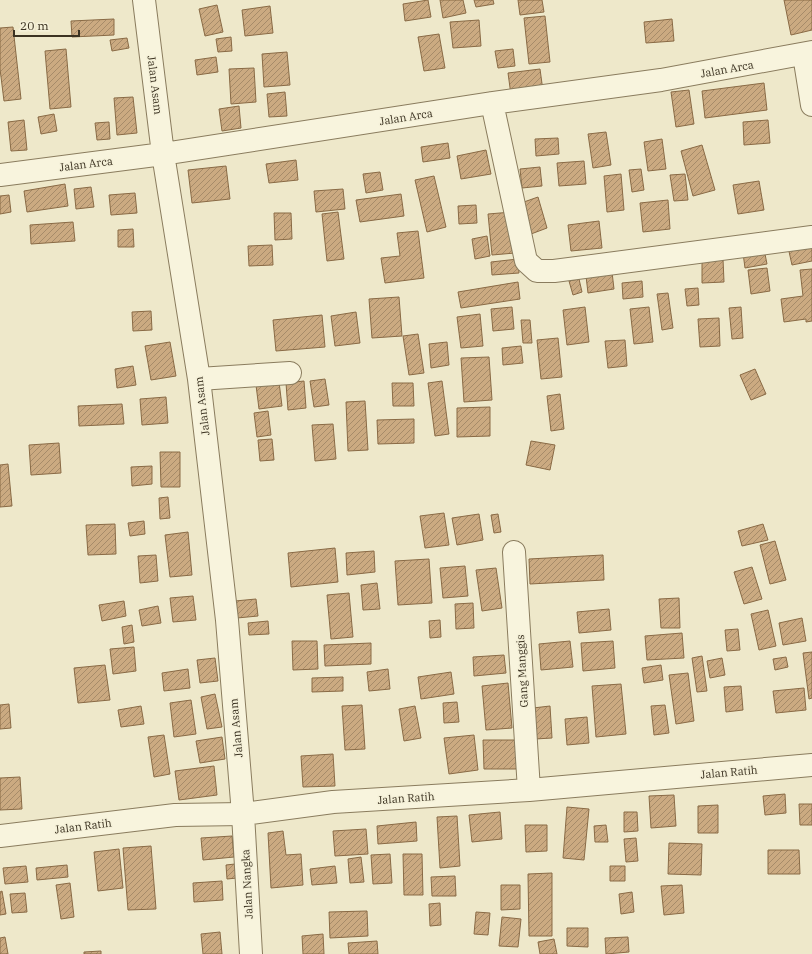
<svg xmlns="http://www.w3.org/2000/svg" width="812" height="954" viewBox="0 0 812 954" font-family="'IBM Plex Serif',serif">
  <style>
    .building { fill: url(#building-hatch); stroke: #896a45 }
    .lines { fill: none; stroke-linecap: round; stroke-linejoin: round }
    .minor-casing { stroke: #8a7c5e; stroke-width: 24 }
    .tertiary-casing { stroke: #8a7c5e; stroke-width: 24 }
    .minor { stroke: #f8f4dd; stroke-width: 22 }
    .tertiary { stroke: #f8f4dd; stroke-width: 22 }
    .labels { text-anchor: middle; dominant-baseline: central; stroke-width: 3; stroke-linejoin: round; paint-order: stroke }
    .street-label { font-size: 11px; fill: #3b3221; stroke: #f5f1d9 }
  </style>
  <defs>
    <pattern id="building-hatch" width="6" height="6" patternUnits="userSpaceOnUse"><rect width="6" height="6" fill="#cbaa81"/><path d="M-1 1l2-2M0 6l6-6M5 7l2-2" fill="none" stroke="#a68b69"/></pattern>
  </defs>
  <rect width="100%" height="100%" fill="#eee8ca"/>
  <path class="building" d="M428 0 431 17 405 21 403 4Z
    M440 0H463L466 13 443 18Z
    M474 0H493L494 4 476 7Z
    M518 0H542L544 12 520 15Z
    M784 0H812V30L791 35Z
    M217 5 223 32 205 36 199 9Z
    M270 6 273 33 245 36 242 10Z
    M545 16 550 62 529 64 524 18Z
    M114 19V35L72 37 71 21Z
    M672 19 674 41 646 43 644 22Z
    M479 20 481 46 453 48 450 22Z
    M13 27 21 99 4 101 0 69V28Z
    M439 34 445 68 424 71 418 37Z
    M231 37 232 51 218 52 216 39Z
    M127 38 129 48 112 51 110 40Z
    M66 49 71 107 50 109 45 51Z
    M513 49 515 66 498 68 495 51Z
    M287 52 290 85 264 87 262 54Z
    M216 57 218 72 197 75 195 60Z
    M254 68 256 102 231 104 229 69Z
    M540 69 543 91 511 95 508 73Z
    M764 83 767 110 705 118 702 91Z
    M689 90 694 124 676 127 671 92Z
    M285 92 287 116 269 117 267 94Z
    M133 97 137 133 117 135 114 98Z
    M239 106 241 128 222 131 219 109Z
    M54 114 57 131 41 134 38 117Z
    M24 120 27 150 11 151 8 122Z
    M768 120 770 143 744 145 743 122Z
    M109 122 110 139 97 140 95 123Z
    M606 132 611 165 593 168 588 134Z
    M558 138 559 154 536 156 535 139Z
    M662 139 666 169 648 171 644 142Z
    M448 143 450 158 423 162 421 147Z
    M702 145 715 190 693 196 681 151Z
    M486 150 491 174 461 179 457 156Z
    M296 160 298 180 269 183 266 164Z
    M584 161 586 184 559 186 557 163Z
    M226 166 230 199 192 203 188 170Z
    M540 167 542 186 522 188 520 169Z
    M641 169 644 190 632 192 629 170Z
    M380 172 383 190 366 193 363 174Z
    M621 174 624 210 607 212 604 176Z
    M685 174 688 200 674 201 670 175Z
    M434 176 446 227 427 232 415 180Z
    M759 181 764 210 738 214 733 185Z
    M65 184 68 206 27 212 24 191Z
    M91 187 94 207 76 209 74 189Z
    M343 189 345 209 316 212 314 191Z
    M135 193 137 213 111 215 109 195Z
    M401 194 404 216 360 222 356 200Z
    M9 195 11 212 0 214V196Z
    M538 197 547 228 531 234 521 203Z
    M668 200 670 229 643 232 640 203Z
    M476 205 477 223 459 224 458 206Z
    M338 212 344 259 327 261 322 214Z
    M512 212 515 253 492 255 488 214Z
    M274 213H291L292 239 275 240Z
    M599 221 602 248 571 251 568 225Z
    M73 222 75 241 31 244 30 225Z
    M133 229 134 247H118V230Z
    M418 231 424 278 385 283 381 258 400 256 397 233Z
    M487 236 490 256 475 259 472 239Z
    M812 241V261L792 265 788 247Z
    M272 245 273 265 249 266 248 246Z
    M764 249 767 264 745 268 743 253Z
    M518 259 519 273 492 275 491 262Z
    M702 259H723L724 282 702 283Z
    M767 268 770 291 751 294 748 270Z
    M812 269V321L806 322V319L784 322 781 299 803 296 800 270Z
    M612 272 614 289 588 293 586 276Z
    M579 279 582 292 573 295 569 281Z
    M642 281 643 297 623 299 622 283Z
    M518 282 520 299 461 308 458 292Z
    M698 288 699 305 687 306 685 289Z
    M668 293 673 328 662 330 657 294Z
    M399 297 402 336 372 338 369 299Z
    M512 307 514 329 493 331 491 309Z
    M585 307 589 342 567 345 563 310Z
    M649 307 653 342 634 344 630 309Z
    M741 307 743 338 732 339 729 308Z
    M151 311 152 330 133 331 132 312Z
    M356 312 360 343 335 346 331 316Z
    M480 314 483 346 461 348 457 317Z
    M322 315 325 347 276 351 273 320Z
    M719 318 720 346 700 347 698 319Z
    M521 320H530L532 343H523Z
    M418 334 424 373 409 375 403 336Z
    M558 338 562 377 541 379 537 340Z
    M625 340 627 366 608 368 605 341Z
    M170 342 176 376 151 380 145 346Z
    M447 342 449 365 431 368 429 344Z
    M521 346 523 363 503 365 502 348Z
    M489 357 492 400 464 402 461 358Z
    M133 366 136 385 117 388 115 369Z
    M755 369 766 394 751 400 740 375Z
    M325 379 329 405 314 407 310 381Z
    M304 381 306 408 288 410 286 383Z
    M442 381 449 434 435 436 428 383Z
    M279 382 282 406 259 409 256 385Z
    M392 383H413L414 406H393Z
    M560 394 564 429 551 431 547 396Z
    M166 397 168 423 142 425 140 399Z
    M365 401 368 450 348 451 346 402Z
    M122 404 124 424 79 426 78 406Z
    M490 407V436L457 437V408Z
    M268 411 271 435 257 437 254 413Z
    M414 419V443L378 444 377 420Z
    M333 424 336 459 315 461 312 425Z
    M272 439 274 460 260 461 258 440Z
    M531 441 555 445 550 470 526 465Z
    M59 443 61 473 31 475 29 445Z
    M160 452H180V487H161Z
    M8 464 12 506 0 507V465Z
    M152 466V484L132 486 131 467Z
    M168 497 170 518 160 519 159 498Z
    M444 513 449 545 425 548 420 516Z
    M479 514 483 540 457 545 452 518Z
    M498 514 501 532 494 533 491 515Z
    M144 521 145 534 130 536 128 523Z
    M115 524 116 554 88 555 86 525Z
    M763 524 768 540 742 546 738 531Z
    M188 532 192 575 170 577 165 535Z
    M775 541 786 580 770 584 760 545Z
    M335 548 338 582 291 587 288 553Z
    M374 551 375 572 347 575 346 553Z
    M156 555 158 581 140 583 138 556Z
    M603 555 604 580 530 584 529 559Z
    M429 559 432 603 398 605 395 561Z
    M465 566 468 596 443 598 440 568Z
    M752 567 762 599 744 604 734 572Z
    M496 568 502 608 482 611 476 570Z
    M377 583 380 609 363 610 361 585Z
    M349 593 353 637 331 639 327 595Z
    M193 596 196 620 173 622 170 598Z
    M679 598 680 628H661L659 599Z
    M256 599 258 616 237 618 235 601Z
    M124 601 126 616 102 621 99 605Z
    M473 603 474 628 456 629 455 604Z
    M158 606 161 623 142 626 139 610Z
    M609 609 611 630 579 633 577 612Z
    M768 610 776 646 759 650 751 614Z
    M802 618 806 641 783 645 779 623Z
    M440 620 441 637 430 638 429 621Z
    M268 621 269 634 249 635 248 623Z
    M132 625 134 642 124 644 122 627Z
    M738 629 740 650 727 651 725 630Z
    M682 633 684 658 647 660 645 636Z
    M292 641H317L318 669 293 670Z
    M570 641 573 667 541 670 539 644Z
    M613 641 615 668 583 671 581 643Z
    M371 643V664L325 666 324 645Z
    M134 647 136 671 113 674 110 649Z
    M812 652V698L809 699 803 653Z
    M504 655 506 673 474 676 473 657Z
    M702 656 707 691 697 692 692 658Z
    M786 657 788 667 775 670 773 659Z
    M215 658 218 681 200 683 197 660Z
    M722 658 725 675 710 678 707 661Z
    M105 665 110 700 78 703 74 668Z
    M661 665 663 680 644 683 642 668Z
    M188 669 190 688 164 691 162 673Z
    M388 669 390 689 369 691 367 672Z
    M451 672 454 694 421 699 418 677Z
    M688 673 694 721 676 724 669 675Z
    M343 677V691L312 692V678Z
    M508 683 512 728 486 730 482 686Z
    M621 684 626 734 596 737 592 686Z
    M741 686 743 710 726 712 724 687Z
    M804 688 806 710 776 713 773 691Z
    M215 694 222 727 207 729 201 697Z
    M191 700 196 734 174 737 170 703Z
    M457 702 459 722 444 723 443 703Z
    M9 704 11 728 0 729V705Z
    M362 705 365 749 345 750 342 706Z
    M665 705 669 733 654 735 651 706Z
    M141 706 144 724 121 727 118 710Z
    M415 706 421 738 404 741 399 709Z
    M550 706 552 738 535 739 533 708Z
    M587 717 589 743 567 745 565 719Z
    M164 735 170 774 154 777 148 737Z
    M474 735 478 770 449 774 444 738Z
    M222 737 225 759 200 763 196 741Z
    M483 740H517V769H484Z
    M333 754 335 786 303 787 301 756Z
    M214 766 217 795 179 800 175 771Z
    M20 777 22 809 0 810V778Z
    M785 794 786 813 765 815 763 796Z
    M674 795 676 826 651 828 649 796Z
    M799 804H812V825H800Z
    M718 805V833H698V806Z
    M567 807 589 809 584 860 563 858Z
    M500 812 502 839 472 842 469 815Z
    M624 812H637L638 831 624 832Z
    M457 816 460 866 440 868 437 817Z
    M416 822 417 841 378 844 377 826Z
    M525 825H547V851L526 852Z
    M606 825 608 842H595L594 826Z
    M366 829 368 854 335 856 333 831Z
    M283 831 286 855 301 854 303 885 271 888 268 833Z
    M232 836 234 857 203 860 201 838Z
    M636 838 638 861 626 862 624 839Z
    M669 843 702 844 701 875 668 874Z
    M151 846 156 909 128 910 123 848Z
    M119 849 123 888 98 891 94 852Z
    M768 850H799L800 874H768Z
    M390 854 392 883 373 884 371 855Z
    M403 854H422L423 895H404Z
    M361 857 364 882 350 883 348 859Z
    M235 864 237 878 227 879 226 865Z
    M67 865 68 877 37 880 36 868Z
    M26 866 28 882 5 884 3 868Z
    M335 866 337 883 312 885 310 869Z
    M610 866H625V881H610Z
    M552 873V936H529L528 874Z
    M455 876 456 896H432L431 877Z
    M222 881 223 900 194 902 193 883Z
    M70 883 74 917 61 919 56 885Z
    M501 885H520V909L501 910Z
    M682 885 684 913 664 915 661 886Z
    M2 891 6 914 0 915V892Z
    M632 892 634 912 621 914 619 894Z
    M25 893 27 912 12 913 10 894Z
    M440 903 441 925 430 926 429 904Z
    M367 911 368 936 330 938 329 912Z
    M476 912 490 913 488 935 474 934Z
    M502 917 521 919 518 947 499 946Z
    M567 928H588V947L567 946Z
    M220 932 222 954H203L201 934Z
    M323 934 324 954H303L302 936Z
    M5 937 8 954H0V938Z
    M628 937 629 952 606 954 605 938Z
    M554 939 557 954H540L538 942Z
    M377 941 378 954H349L348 943Z
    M101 951V954H84V952Z"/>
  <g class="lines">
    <g class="minor-casing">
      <path id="minor" d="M144 0 163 154 199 379 227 620 243 814 251 954
        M804 55 812 105
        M492 103 526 261 537 271H554L812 237
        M0 175 163 154 492 103 661 80 812 52
        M199 379 290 373
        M514 552 529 790
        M243 814 333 802 529 790 812 765"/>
    </g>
    <g class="tertiary-casing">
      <path id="tertiary" d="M0 836 175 815 243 814"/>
    </g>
    <use href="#minor" class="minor"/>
    <use href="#tertiary" class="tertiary"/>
  </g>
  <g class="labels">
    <g class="street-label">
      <text transform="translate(727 69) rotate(-10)">Jalan Arca</text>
      <text transform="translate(155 85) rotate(83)">Jalan Asam</text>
      <text transform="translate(406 117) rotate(-9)">Jalan Arca</text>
      <text transform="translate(86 164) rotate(-7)">Jalan Arca</text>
      <text transform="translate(202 406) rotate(-97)">Jalan Asam</text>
      <text transform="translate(522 671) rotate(-93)">Gang Manggis</text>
      <text transform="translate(236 728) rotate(-95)">Jalan Asam</text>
      <text transform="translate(729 772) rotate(-5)">Jalan Ratih</text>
      <text transform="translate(406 798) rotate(-4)">Jalan Ratih</text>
      <text transform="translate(83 826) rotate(-7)">Jalan Ratih</text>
      <text transform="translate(247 884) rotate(-93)">Jalan Nangka</text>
    </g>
  </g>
  <path d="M14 30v6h65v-6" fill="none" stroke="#3b3221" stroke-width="2"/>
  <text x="20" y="30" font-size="12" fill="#3b3221" stroke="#f5f1d9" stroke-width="3" paint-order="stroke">20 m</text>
</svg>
